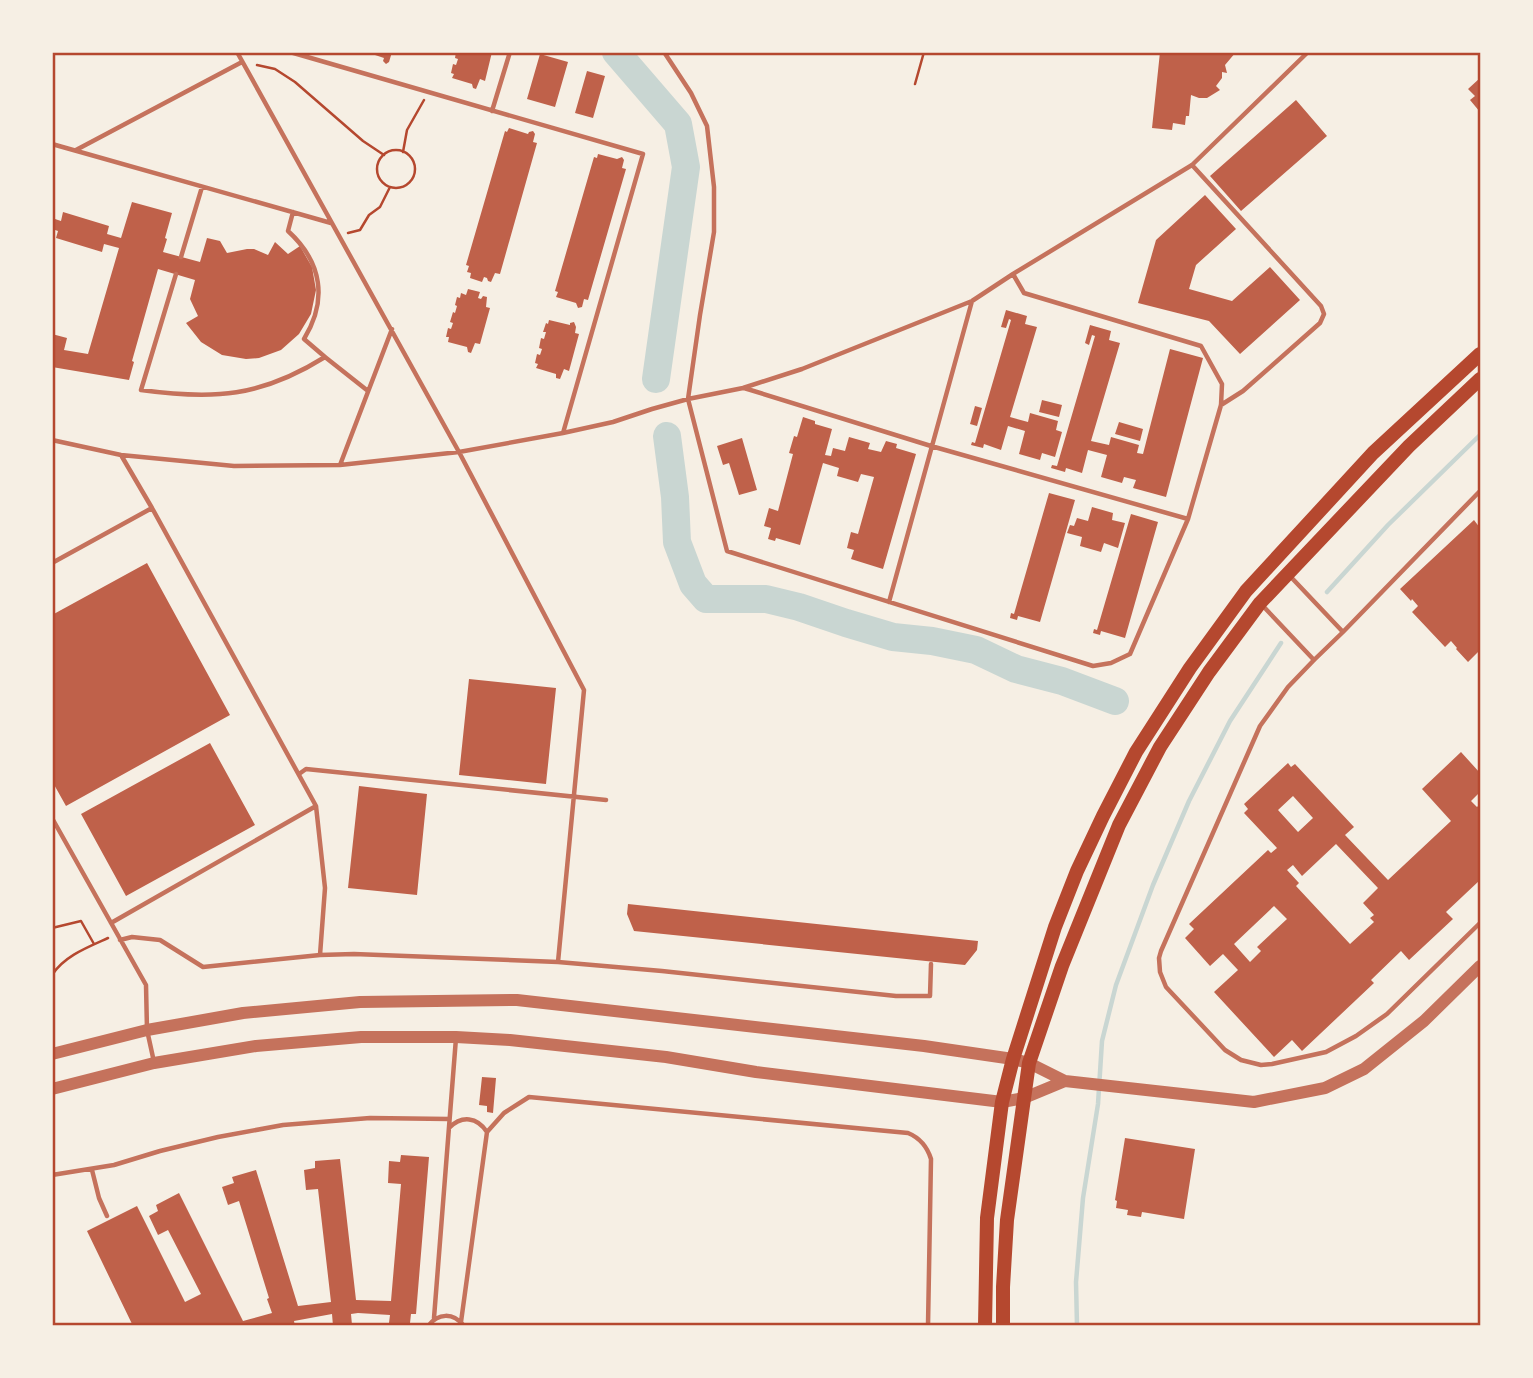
<svg xmlns="http://www.w3.org/2000/svg" width="1533" height="1378" viewBox="0 0 1533 1378" font-family="'Public Sans',sans-serif">
  <style>
    .lines { fill: none; stroke-linecap: round; stroke-linejoin: round }
    .stream { stroke: #c9d6d2; stroke-width: 4.5 }
    .river { stroke: #c9d6d2; stroke-width: 28 }
    .building { fill: #bf614a; fill-rule: evenodd }
    .path { stroke: #b5482f; stroke-width: 2.5 }
    .service { stroke: #c5725c; stroke-width: 4.5 }
    .tertiary { stroke: #c5725c; stroke-width: 12 }
    .secondary { stroke: #b5482f; stroke-width: 14 }
    .neatline { fill: none; stroke: #b5482f; stroke-width: 2.5 }
  </style>
  <rect width="100%" height="100%" fill="#f6efe4"/>
  <g class="lines">
    <path class="stream" d="M1327 592 1388 525 1480 435
      M1077 1326 1076 1282 1083 1198 1098 1104 1102 1041 1116 985 1153 885 1189 801 1230 721 1281 643"/>
    <path class="river" d="M616 52 678 124 686 167 656 379
      M667 436 675 497 677 542 693 584 706 599H766L799 607 846 623 893 637 932 641 976 650 1016 669 1062 681 1115 701"/>
  </g>
  <path class="building" d="M366 52H392L389 62 386 64 383 61 384 58Z
    M456 52H492L485 81 480 79 476 89 473 88 472 84 452 78 454 74 451 73 453 64 456 65 458 59 455 58Z
    M1160 52H1236L1225 65 1227 73 1222 72V78L1216 86 1220 90 1207 98H1199L1191 95 1189 116H1186L1185 125 1173 123 1172 130 1152 128Z
    M540 54 568 62 555 107 527 99Z
    M587 71 605 76 593 118 575 113Z
    M1480 78V112L1470 100 1475 96 1468 89Z
    M1296 100 1327 136 1241 211 1210 176Z
    M509 128 528 134 529 132 533 131 535 134 533 142 537 143 500 274 495 273 491 282 488 281 487 278 484 277 482 282 470 278 471 273 467 272 469 266 466 265 505 131 507 132Z
    M598 154 617 159 622 157 624 160 622 168 626 169 588 300 584 299 582 307 578 308 576 303 556 297 558 292 555 291 594 157 597 158Z
    M1205 195 1236 229 1196 265 1189 289 1232 301 1270 267 1300 300 1240 354 1209 321 1138 303 1156 240Z
    M132 202 172 213 165 238 167 239 163 252 200 262 207 238 220 241 227 253 247 249H254L268 255 275 242 288 254 300 246 312 267 316 290 311 314 299 334 281 350 259 358 246 359 222 355 201 342 186 323 198 316 190 299 195 280 158 269 132 361 134 362 129 380 52 367V334L67 338 64 350 88 354 119 248 104 244 102 252 56 238 58 231 52 229V218L61 221 63 212 109 226 107 234 121 238Z
    M468 289 480 292 478 298 481 299 483 296 487 297 486 307 490 308 480 344 475 343 471 353 468 352 467 347 448 342 449 337H446L448 328 451 329 453 323 450 322 453 312 455 313 457 306 455 305 457 297 460 298 461 293 466 295Z
    M1006 310 1027 316 1025 324 1037 327 1010 417 1028 422 1030 413 1058 421 1056 430 1062 432 1055 457 1042 453 1040 460 1019 454 1025 431 1008 426 1001 450 984 444 983 448 971 445 972 442 975 443 1011 320 1009 319 1006 328 1001 327Z
    M549 320 570 325V323L574 322 576 327 575 333 579 334 569 371 564 369 560 379 556 378V374L536 368 538 364 535 363 537 354 540 355 542 349 539 348 541 338 544 339 546 332H543L546 323 548 324Z
    M1090 325 1111 331 1109 340 1120 343 1091 441 1109 445 1111 437 1139 445 1137 453 1143 454 1170 349 1203 358 1166 497 1133 488 1136 480 1124 477 1122 483 1101 477 1107 455 1088 450 1082 473 1066 468 1065 472 1051 468 1052 465 1057 466 1095 336 1092 335 1089 345 1085 343Z
    M1042 400 1062 405 1059 417 1039 412Z
    M975 406 982 408 977 426 970 424Z
    M803 417 815 421V424L832 429 825 455 831 456 833 448 845 451 849 437 870 443 868 449 881 452 886 441 897 444 896 448 916 454 883 569 851 559 854 550 847 548 851 532 858 534 874 477 861 474 858 482 837 476 839 468 823 463 800 545 776 538 775 541 768 539 771 528 764 526 769 508 778 511 793 454 789 453 794 436 797 437Z
    M1119 422 1143 429 1140 441 1115 434Z
    M742 438 757 490 739 495 729 463 723 465 717 446Z
    M1049 493 1075 500 1040 622 1018 616 1017 620 1010 618 1011 613 1014 614Z
    M1092 507 1113 513 1112 520 1125 523 1118 548 1104 543 1101 552 1080 546 1082 537 1067 533 1070 525 1074 526 1077 518 1088 521Z
    M1131 514 1158 522 1125 638 1101 631 1100 635 1093 633 1094 629 1097 630Z
    M1474 520 1480 528V650L1468 662 1456 649 1457 648 1451 641 1445 647 1412 612 1418 606 1412 599 1411 601 1400 589Z
    M147 563 230 715 66 806 52 781V615Z
    M469 679 556 688 546 784 459 775Z
    M210 743 255 825 126 896 81 814Z
    M1461 752 1480 773V792L1471 801 1477 807 1480 804V880L1446 912 1453 919 1409 960 1401 951 1371 980 1374 983 1302 1051 1292 1040 1274 1057 1214 992 1238 970 1223 954 1210 966 1185 938 1194 929 1189 924 1268 850 1271 853 1277 848 1244 813 1248 809 1244 804 1288 763 1291 767 1295 764 1354 827 1345 835 1388 880 1451 821 1422 789ZM1293 796 1313 818 1298 832 1278 810ZM1336 844 1378 888 1363 903 1374 915 1370 918 1374 922 1350 944 1296 886 1299 883 1287 870 1293 865 1302 876ZM1274 906 1287 919 1257 947 1261 951 1250 962 1234 944Z
    M359 786 427 794 417 895 348 888Z
    M628 904 978 941 977 950 965 965 634 931 627 914Z
    M482 1077 496 1078 493 1113 487 1112V1106L479 1105Z
    M1125 1138 1195 1149 1184 1219 1142 1212 1141 1217 1127 1215 1128 1210 1116 1208 1117 1201 1115 1200Z
    M401 1155 429 1157 416 1314H411L410 1323H389L390 1315 358 1313 351 1314 352 1325 346 1326H333L332 1314 294 1321 295 1326H275V1324L270 1326H133L87 1231 137 1206 185 1302 201 1294 168 1230 158 1235 149 1216 158 1211 156 1205 179 1193 243 1321 272 1313 267 1299 269 1298 239 1201 228 1205 222 1187 234 1183 232 1177 256 1170 298 1306 331 1302 318 1189 306 1190 304 1170 315 1168V1161L340 1159 356 1300 391 1301 401 1184 388 1183 389 1161 400 1162Z"/>
  <g class="lines">
    <path class="path" d="M257 65 275 69 295 82 363 141 384 155
      M915 84 924 52
      M377 169a19 19 0 1 1 38 0a19 19 0 1 1-38 0Z
      M403 152 407 130 424 100
      M348 233 360 230 369 215 380 207 390 187
      M52 928 81 921 94 944
      M52 975C64 956 88 947 108 938"/>
    <path class="service" d="M237 52 459 452 584 690 558 962
      M290 52 643 154 563 433
      M664 52 691 93 707 126 714 187V232L700 315 688 399 727 551 1093 666 1111 663 1130 654 1188 519 1221 405 1222 384 1201 346 1024 293 1013 274
      M492 111 510 52
      M52 144 331 223
      M76 150 242 62
      M1192 165 1321 306 1324 314 1320 323 1243 391 1221 405
      M181 257 202 187
      M176 274 141 390C214 400 261 397 325 357L304 339C328 300 322 262 288 231L293 212
      M325 357 368 391
      M744 388 931 446 1188 519
      M52 440 121 455 234 466 340 465 459 452 563 433 613 422 652 409 688 399 743 388 802 369 972 301 1013 274 1192 165 1308 52
      M121 455 152 508 316 806 325 888 320 955
      M340 465 392 329
      M52 563 152 508
      M889 602 972 301
      M1263 606 1314 660 1343 632 1289 575
      M1343 632 1480 491
      M1314 660 1288 687 1260 726 1161 951 1159 958 1160 972 1166 987 1225 1050 1241 1060 1261 1065 1272 1064 1326 1052 1356 1036 1387 1014 1480 923
      M299 774 306 769 606 800
      M52 818 146 985 147 1030 154 1062
      M111 923 316 806
      M120 940 132 937 160 940 203 967 320 955 354 954 558 962 662 971 896 996H930L931 964
      M449 1128C462 1115 477 1117 487 1132L461 1322
      M487 1132 504 1113 529 1097 908 1133C920 1138 927 1146 931 1159L928 1326
      M92 1170 99 1198 107 1216
      M52 1175 114 1165 160 1151 218 1137 283 1125 370 1118 449 1119
      M434 1318 456 1038
      M428 1326C438 1313 453 1312 464 1326"/>
    <path class="tertiary" d="M52 1054 147 1030 243 1013 360 1002 517 1000 924 1046 1013 1059 1029 1063 1065 1081 1254 1102 1325 1088 1364 1069 1424 1021 1480 966
      M52 1089 154 1063 256 1046 361 1037H456L510 1040 666 1057 756 1072 1002 1102 1024 1098 1065 1081"/>
    <path class="secondary" d="M985 1326 987 1218 1002 1102 1013 1059 1055 927 1077 871 1103 816 1136 752 1190 668 1246 591 1373 453 1480 354
      M1003 1326V1287L1007 1220 1029 1063 1062 966 1119 825 1160 747 1209 672 1260 603 1409 446 1480 379"/>
  </g>
  <rect width="1533" height="1378" fill="none" stroke="#f6efe4" stroke-width="108"/>
  <rect x="54" y="54" width="1425" height="1270" class="neatline"/>
</svg>
